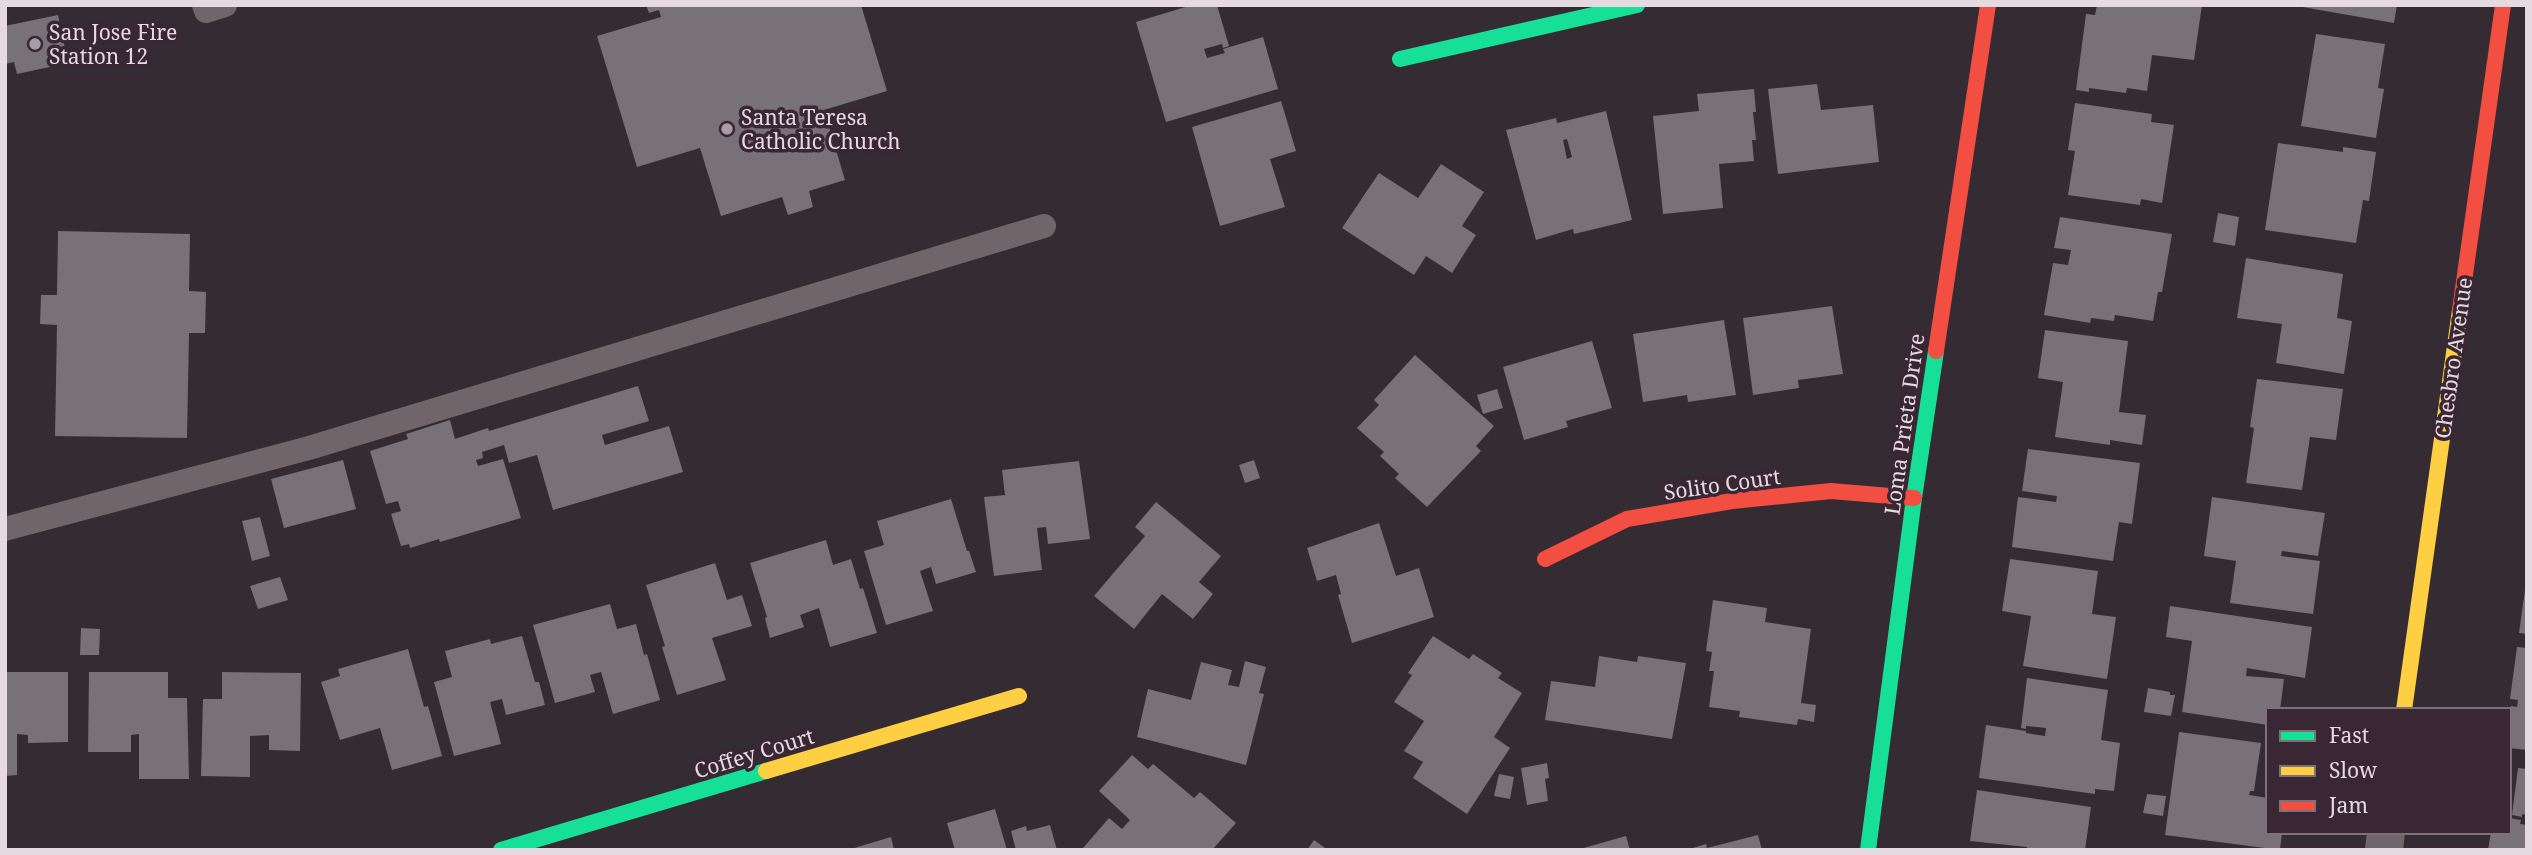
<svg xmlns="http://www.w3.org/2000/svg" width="2532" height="855" viewBox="0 0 2532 855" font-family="'Noto Serif',serif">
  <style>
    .building { fill: #787178; fill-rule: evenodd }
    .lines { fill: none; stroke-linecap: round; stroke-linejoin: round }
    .lane { stroke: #706669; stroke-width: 24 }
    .street { stroke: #706669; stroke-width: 38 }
    .fast { stroke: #16e098; stroke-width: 16 }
    .slow { stroke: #ffcf43; stroke-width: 16 }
    .jam { stroke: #f24e42; stroke-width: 16 }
    .poi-dot { fill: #a89da4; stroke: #392733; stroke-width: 2.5 }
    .labels { text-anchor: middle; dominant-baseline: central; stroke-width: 7; stroke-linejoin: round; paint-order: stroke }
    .poi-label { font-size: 21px; fill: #e6dae1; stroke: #392733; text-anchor: start }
    .street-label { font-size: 21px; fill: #e6dae1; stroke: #392733 }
  </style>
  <rect width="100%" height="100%" fill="#352b32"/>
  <path class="building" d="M646 5H861L887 91 824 110 845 180 809 191 813 207 788 215 782 197 721 216 700 148 637 167 597 36 661 17 659 10 649 13Z
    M1192 5H1217L1229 46 1223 48 1222 44 1204 49 1207 58 1225 53 1223 49 1263 37 1278 89 1166 122 1136 22Z
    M2097 5H2202L2194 60 2152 55 2147 91 2127 88 2126 93 2089 88V92L2076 90 2086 14 2095 15Z
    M2291 5H2397L2394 23Z
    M58 15 68 63 17 74 14 62 5 64V26Z
    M2316 34 2385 44 2378 88 2384 89 2376 138 2301 126Z
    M1817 84 1821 110 1873 105 1879 162 1778 174 1768 89Z
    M1754 89 1756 112H1753L1756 140H1752L1754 161 1719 164 1723 208 1663 214 1653 116 1699 111 1697 94Z
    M1281 101 1296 151 1270 159 1285 207 1220 226 1192 127Z
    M2075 103 2152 114 2151 122 2174 125 2162 203 2141 199 2140 205 2068 195 2075 151 2068 150Z
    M1606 111 1632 220 1574 234 1573 229 1536 240 1506 130 1556 118 1557 123ZM1567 139 1572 157 1567 159 1563 140Z
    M2278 143 2343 152V147L2376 152 2369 201 2363 200 2356 243 2265 230Z
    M1441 164 1484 192 1462 226 1476 235 1452 273 1426 256 1414 275 1342 228 1379 173 1418 198Z
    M2218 213 2239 217 2235 246 2213 242Z
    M2060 217 2172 234 2162 292H2158L2153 321 2115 315 2114 321 2091 318 2090 323 2044 315 2053 263 2068 265 2071 250 2054 248Z
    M58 231 190 234 189 291 206 292 205 333H189L187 438 55 436 57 325 40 324 41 295H57Z
    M2246 258 2343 274 2337 318 2352 321 2344 374 2276 363 2282 324 2237 318Z
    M1832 306 1843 374 1798 380 1799 388 1753 395 1743 318Z
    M1724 320 1736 395 1688 402 1687 395 1643 402 1633 334Z
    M2045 330 2128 341 2119 412 2146 415 2142 445 2110 440V445L2055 437 2063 382 2038 378Z
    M1592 341 1612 408 1566 421 1568 427 1524 440 1503 367Z
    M1415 355 1494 426 1476 446 1481 451 1427 507 1395 478 1399 474 1380 456 1384 452 1357 428 1379 405 1374 400Z
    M2257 379 2343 389 2336 440 2310 437 2302 490 2246 483 2254 428 2250 427Z
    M638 386 649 421 602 435 605 445 669 426 683 472 553 510 537 455 509 463 504 445 482 452 483 458 476 460 478 466 503 459 521 518 440 542 439 539 410 548 409 544 401 546 391 514 401 511 398 501 386 504 370 451 408 439 406 434 450 420 455 439 488 428 489 431Z
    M1497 389 1503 408 1483 414 1477 395Z
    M2028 449 2140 463 2132 524 2119 522 2113 561 2012 547 2018 497 2056 502 2057 496 2022 491Z
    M343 460 356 509 284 528 271 479Z
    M1254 460 1260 478 1245 483 1239 465Z
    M1079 461 1090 539 1048 544 1046 527 1037 528 1042 570 994 576 984 497 1005 495 1002 470Z
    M2212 497 2325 513 2318 556 2282 551 2281 556 2320 561 2313 614 2230 603 2236 561 2204 556Z
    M951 499 967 551H969L976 572 936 584 931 567 920 571 933 611 886 625 864 551 884 545 877 521Z
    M1156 502 1221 556 1199 582 1213 594 1193 619 1162 594 1134 629 1094 596 1145 536 1135 527Z
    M260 517 270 556 252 561 242 521Z
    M1379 523 1396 576 1419 568 1434 617 1352 643 1338 595 1341 594 1336 575 1317 581 1307 548Z
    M826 540 833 565 851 559 860 589 863 588 877 633 830 647 819 608 800 615 804 627 770 638 765 618 767 617 750 563Z
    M2010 559 2098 571 2092 614 2116 617 2107 679 2023 666 2031 616 2002 611Z
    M715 563 727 600 742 595 752 626 712 638 726 680 677 695 662 647 665 646 646 585Z
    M280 577 288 600 258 609 250 586Z
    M2525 590H2527V634L2519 633Z
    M1713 600 1767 608 1765 622 1811 629 1801 703 1816 705 1814 722 1798 719 1797 725 1739 717 1740 711 1709 707 1714 671H1709L1712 652 1706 651Z
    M610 604 617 629 636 624 644 655 647 654 660 700 613 714 601 672 590 675 595 692 555 703 533 625Z
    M2170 606 2312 627 2305 678 2247 668 2246 676 2284 679 2280 710H2268V725L2182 712 2192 641 2166 637Z
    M81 628 100 629 99 655H80Z
    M522 636 535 682H539L545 705 506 715 502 699 490 702 501 744 454 756 434 682 452 677 445 651 490 639 491 644Z
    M1433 636 1469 659 1473 654 1502 673 1498 678 1522 693 1494 737 1510 748 1467 814 1413 778 1423 762 1404 751 1424 721 1394 702 1412 675 1408 673Z
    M2517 647 2527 648V750L2509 748 2511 706 2517 707 2518 700 2510 699Z
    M408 649 424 707 428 706 442 756 392 770 380 728 340 740 321 682 340 676 338 669Z
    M1599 656 1637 662 1638 656 1686 663 1672 739 1545 720 1551 681 1595 687Z
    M1245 661 1266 667 1259 693 1264 694 1246 765 1137 737 1148 689 1191 700 1201 662 1232 670 1228 685 1239 687Z
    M5 672H68V742L28 743V735L17 734V775L5 776Z
    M89 672H168V698H187L189 779H139V734L131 735V752H88Z
    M222 672 301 673 300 751 269 750V735L250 736V777L201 776 203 699H222Z
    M2027 678 2108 690 2101 740 2120 743 2114 791 2095 789V794L1979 778 1986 725 2026 731V733L2045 736 2046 728 2026 726V729L2021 728Z
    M2148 688 2170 692V695H2175L2171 716 2144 712Z
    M2179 732 2261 743 2254 791H2250L2249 795 2268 798V832H2282L2280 850 2165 835Z
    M1132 755 1148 769 1153 764 1194 798 1200 792 1236 823 1212 850H1085L1083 848 1109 818 1122 829 1130 820 1099 791Z
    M1547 763 1549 778 1545 779 1548 801 1527 805 1521 768Z
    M2518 768 2527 769V815L2522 814V817L2512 815Z
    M1499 774 1514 777 1510 799 1494 796Z
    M1977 790 2091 807 2085 850H2027V847L1970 841Z
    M2147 794 2166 796 2163 816 2143 813Z
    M995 809 1007 850H955L947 823Z
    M2509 818 2521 820 2520 824 2527 825V850H2488L2491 832H2509Z
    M1050 825 1057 850H1016L1011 831 1026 826 1027 831Z
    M1758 835 1762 850H1686L1706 844 1707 848Z
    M1626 836 1630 850H1581L1580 849Z
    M891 837 894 850H851V849Z
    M1314 840 1328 850H1307Z"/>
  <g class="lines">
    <path class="lane" d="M204 5 206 11 225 5
      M5 529 309 448 1044 226"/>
    <path class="street" d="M2384 850 2386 832"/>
    <path class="fast" d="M1400 59 1637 5
      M501 850 766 771
      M1868 850 1914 498 1936 351"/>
    <path class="slow" d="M2404 710 2460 310
      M766 771 1019 696"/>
    <path class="jam" d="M2460 310 2503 5
      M1936 351 1988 5
      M1545 559 1627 519 1732 501 1831 491 1914 498"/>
  </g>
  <g class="poi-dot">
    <circle cx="35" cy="44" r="7"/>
    <circle cx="727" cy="129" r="7"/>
  </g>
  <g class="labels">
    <g class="poi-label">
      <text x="49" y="32">San Jose Fire<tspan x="49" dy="24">Station 12</tspan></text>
      <text x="741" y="117">Santa Teresa<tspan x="741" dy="24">Catholic Church</tspan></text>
    </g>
    <g class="street-label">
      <text transform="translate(2453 358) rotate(-82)">Chesbro Avenue</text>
      <text transform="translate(1904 424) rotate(-82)">Loma Prieta Drive</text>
      <text transform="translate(1722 484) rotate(-8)">Solito Court</text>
      <text transform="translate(754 753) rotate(-17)">Coffey Court</text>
    </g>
  </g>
  <rect width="2532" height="855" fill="none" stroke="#e6dae1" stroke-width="14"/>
  <rect x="2266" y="708" width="245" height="126" fill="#392733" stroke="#7e6f79" stroke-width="2"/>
  <rect x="2280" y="731" width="35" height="10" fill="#16e098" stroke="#7e6f79" stroke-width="2"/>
  <text x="2329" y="743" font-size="21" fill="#e6dae1">Fast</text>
  <rect x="2280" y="766" width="35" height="10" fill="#ffcf43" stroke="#7e6f79" stroke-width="2"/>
  <text x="2329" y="778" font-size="21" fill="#e6dae1">Slow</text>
  <rect x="2280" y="801" width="35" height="10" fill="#f24e42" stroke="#7e6f79" stroke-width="2"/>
  <text x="2329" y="813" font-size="21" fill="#e6dae1">Jam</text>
</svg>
